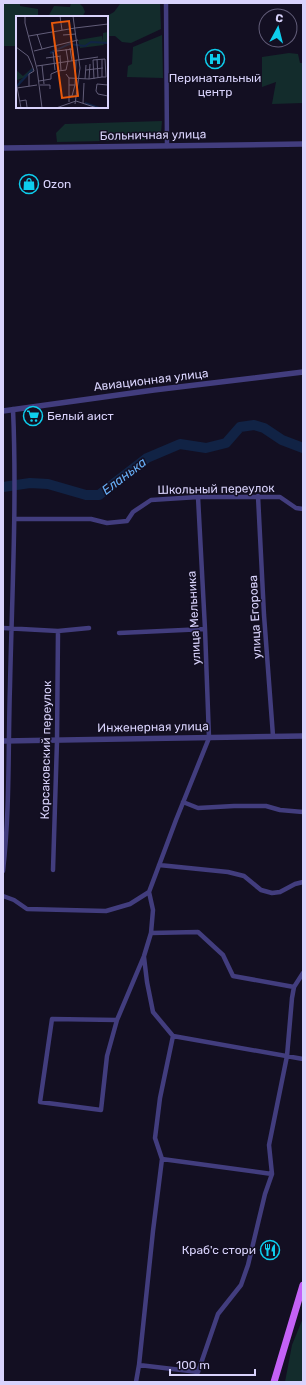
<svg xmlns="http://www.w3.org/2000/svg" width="306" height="1385" viewBox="0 0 306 1385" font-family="Rubik,sans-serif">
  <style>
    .green { fill: #132c2c }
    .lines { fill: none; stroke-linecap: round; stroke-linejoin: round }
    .river { stroke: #112345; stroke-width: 10 }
    .minor { stroke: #423d7e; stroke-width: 4.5 }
    .tertiary { stroke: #423d7e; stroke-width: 5.5 }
    .primary { stroke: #c461f6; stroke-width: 7 }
    .labels { text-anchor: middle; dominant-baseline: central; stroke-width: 3; stroke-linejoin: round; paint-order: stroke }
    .poi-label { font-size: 12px; fill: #d9d3fc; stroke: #130f22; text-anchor: start }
    .street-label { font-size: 12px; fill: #d9d3fc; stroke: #130f22 }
    .water-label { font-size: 13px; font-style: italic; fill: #67aef6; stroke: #130f22 }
    .inset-river { fill: none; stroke: #112345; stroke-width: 2 }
    .inset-road { fill: none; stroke: #625d79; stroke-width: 1 }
    .view { fill: #e8590c; fill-opacity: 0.15; stroke: #e8590c; stroke-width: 2 }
    .inset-edge { fill: none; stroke: #d9d3fc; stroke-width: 2 }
  </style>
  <rect width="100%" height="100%" fill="#130f22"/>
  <path class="green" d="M3 3H20V6L38 9V17H17V46H4L3 71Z
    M71 3H79L83 7 85 12 82 17H48L54 6 70 7Z
    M128 3H160L161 29 131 43 122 42 115 36H109L107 44V17H105L114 12 120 4Z
    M162 35 163 78 127 77 128 66 132 64 133 47Z
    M289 53 298 54 300 63H303V103L272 104 276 82 262 87V57Z
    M162 121 161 133 150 140 57 142 56 133 65 124Z
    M303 1318V1382H285L292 1345Z"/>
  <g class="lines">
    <path class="river" d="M3 487 30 483 48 484 86 495H99L147 458 180 444 206 448 226 443 240 427 254 425 264 428 282 440 303 448"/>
    <path class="minor" d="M166 3 167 146
      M258 496 264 615 273 736
      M15 519H91L107 523 127 521 133 512 151 500 198 497H280L296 508 303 509
      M3 628 58 631 89 628
      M119 633 205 629
      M183 802 198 808 234 806H266L280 810 303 812
      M159 865 228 872 244 876 261 890 272 893 280 892 295 884 303 882
      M53 870 57 741 58 631
      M3 871C10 809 8 747 10 686 12 593 17 501 13 409
      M3 896 14 900 27 909 106 911 130 904 149 892 176 820 209 738 205 629 198 497
      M151 933 198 932 223 955 233 976 294 987
      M144 957 147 982 153 1012 173 1036 303 1059
      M117 1020 52 1019 40 1102 101 1110 107 1056 117 1020 144 956 151 933 153 910 149 892
      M173 1036 160 1098 155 1138 162 1159 272 1174 269 1145 287 1056 292 998 294 987 303 973
      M139 1365 198 1372 218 1314 241 1285 248 1265 265 1194 272 1174
      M136 1382 139 1365 153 1231 162 1159"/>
    <path class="tertiary" d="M3 148 303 144
      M3 411 154 390 303 372
      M3 741 303 736"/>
    <path class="primary" d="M274 1382 303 1285"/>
  </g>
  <defs>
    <g id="hospital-ring" transform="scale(1)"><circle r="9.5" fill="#130f22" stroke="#0eceed" stroke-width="1.5"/><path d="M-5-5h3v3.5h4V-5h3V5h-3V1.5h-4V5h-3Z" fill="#0eceed"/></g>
    <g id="shop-ring" transform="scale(1)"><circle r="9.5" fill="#130f22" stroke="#0eceed" stroke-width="1.5"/><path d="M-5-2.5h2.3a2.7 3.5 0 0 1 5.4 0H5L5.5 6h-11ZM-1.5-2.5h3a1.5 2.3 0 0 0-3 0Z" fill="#0eceed"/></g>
    <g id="supermarket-ring" transform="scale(1)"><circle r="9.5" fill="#130f22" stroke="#0eceed" stroke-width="1.5"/><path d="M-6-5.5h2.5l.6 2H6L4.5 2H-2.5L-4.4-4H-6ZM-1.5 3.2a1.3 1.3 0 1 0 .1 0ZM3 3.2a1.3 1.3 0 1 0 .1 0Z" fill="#0eceed"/></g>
    <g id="restaurant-ring" transform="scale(1)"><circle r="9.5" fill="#130f22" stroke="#0eceed" stroke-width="1.5"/><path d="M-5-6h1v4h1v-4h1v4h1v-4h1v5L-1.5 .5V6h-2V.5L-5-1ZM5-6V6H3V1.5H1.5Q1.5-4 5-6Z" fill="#0eceed"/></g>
  </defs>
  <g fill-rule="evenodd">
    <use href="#hospital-ring" x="215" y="59"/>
    <use href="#shop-ring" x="29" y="184"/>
    <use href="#supermarket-ring" x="33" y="416"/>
    <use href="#restaurant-ring" x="270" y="1250"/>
  </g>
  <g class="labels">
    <g class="poi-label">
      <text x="215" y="78" text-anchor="middle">Перинатальный<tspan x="215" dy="14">центр</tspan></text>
      <text x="43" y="184">Ozon</text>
      <text x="47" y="416">Белый аист</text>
      <text x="256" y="1250" text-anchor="end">Краб'с стори</text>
    </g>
    <g class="street-label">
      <text transform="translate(153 135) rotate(-1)">Больничная улица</text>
      <text transform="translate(151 380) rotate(-7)">Авиационная улица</text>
      <text transform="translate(216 489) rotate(-1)">Школьный переулок</text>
      <text transform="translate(255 617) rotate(-93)">улица Егорова</text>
      <text transform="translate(194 618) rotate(-93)">улица Мельника</text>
      <text transform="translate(153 727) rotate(-1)">Инженерная улица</text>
      <text transform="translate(46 750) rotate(-89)">Корсаковский переулок</text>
    </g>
    <g class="water-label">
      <text transform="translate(124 476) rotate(-37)">Еланька</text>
    </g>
  </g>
  <g transform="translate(16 16)">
    <rect width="92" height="92" fill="#130f22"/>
    <path d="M92 16V28L87 27 88 29 64 32 62 24 86 20 87 25V17ZM16 52 17 54 4 66 3 71V65L7 62 1 64 0 54 7 60Z" fill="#132c2c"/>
    <path class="inset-river" d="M34 37 53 28 69 30 75 26 92 27M0 71 17 53M69 87 83 92"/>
    <path class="inset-road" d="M9 0V7L21 53 26 92M44 0 46 14M57 0 64 52 59 88M59 12 92 8M21 18 26 33M47 19 60 18M13 20 59 12M0 31 12 40 16 49 18 55 13 58V70M54 32 56 45M18 35 62 24M41 35 57 33M37 36 39 54M44 41 45 54M30 42 45 40M81 43 82 62M86 43V61M26 49 28 68M21 50 82 41M70 54 87 52M42 55 50 54 52 45 50 33M50 58 53 62 73 63 86 61H90L89 43 77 44 78 63M53 62V69H59L60 44M69 63 70 49M73 63 74 48M23 65 35 63V58L42 55 40 29M0 66 5 92M24 69H34V73M53 69V86M92 69 81 68 80 75 82 78 92 80M1 72 21 69M53 80H56L59 69M4 85 10 84 11 91M60 85 81 92M67 87 68 67M40 92 60 85"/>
    <path class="view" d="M53 5 62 80 46 82 36 7Z"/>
    <rect width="92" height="92" class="inset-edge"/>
  </g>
  <rect width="306" height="1385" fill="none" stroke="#d9d3fc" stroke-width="8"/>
  <g transform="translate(278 28) rotate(7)"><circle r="19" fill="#130f22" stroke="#625d79"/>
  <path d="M0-3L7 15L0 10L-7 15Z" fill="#0eceed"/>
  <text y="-6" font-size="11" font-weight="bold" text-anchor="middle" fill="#d9d3fc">С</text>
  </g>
  <path d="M170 1369v6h85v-6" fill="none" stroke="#d9d3fc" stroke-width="2"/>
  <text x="176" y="1369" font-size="12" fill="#d9d3fc" stroke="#130f22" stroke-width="3" paint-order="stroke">100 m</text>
</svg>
